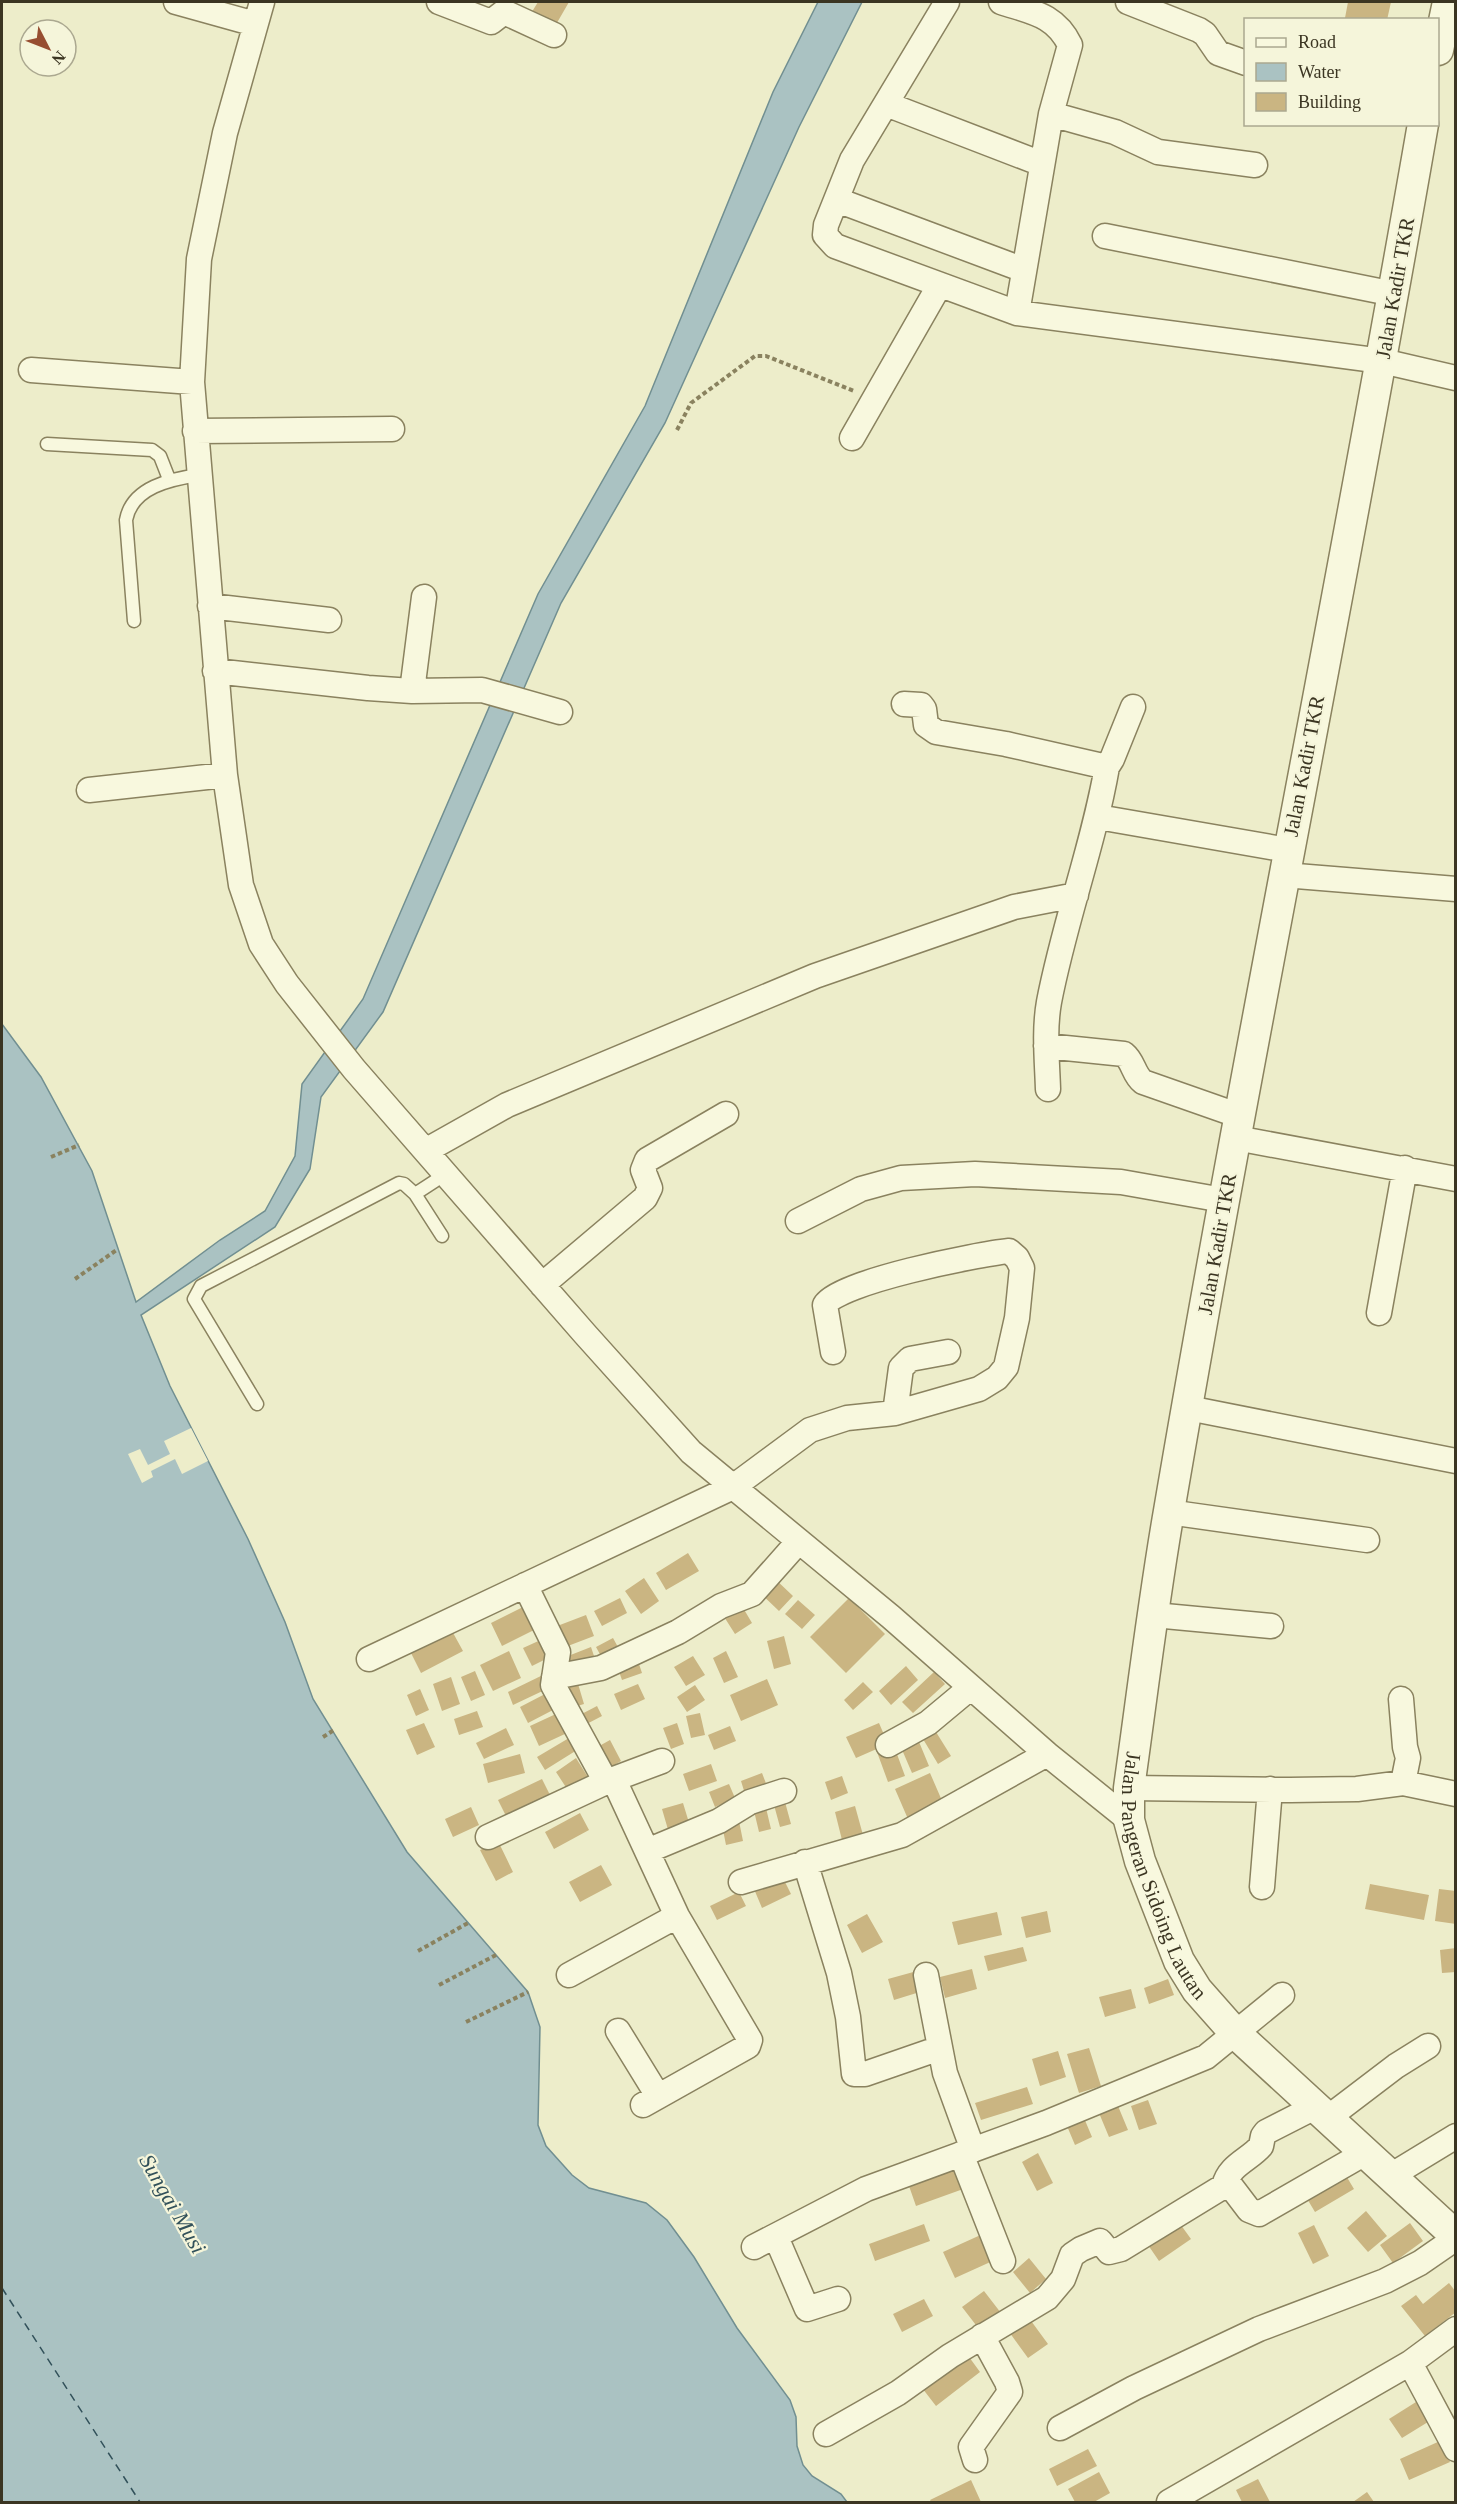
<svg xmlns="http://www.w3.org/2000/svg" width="1457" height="2504" viewBox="0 0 1457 2504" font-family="Georgia,serif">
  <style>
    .water { fill: #aac2c2; stroke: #718f91; stroke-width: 1.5 }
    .pier { fill: #ededca }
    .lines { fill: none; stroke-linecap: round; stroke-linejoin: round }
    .ferry { stroke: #32515a; stroke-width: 1.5; stroke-dasharray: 8 6; stroke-linecap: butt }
    .building { fill: #cab582 }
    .service-casing { stroke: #8a825f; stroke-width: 15 }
    .minor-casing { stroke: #8a825f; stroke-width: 27 }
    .tertiary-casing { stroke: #8a825f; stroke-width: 33 }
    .path { stroke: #8a825f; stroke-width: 4; stroke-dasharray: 4.5 3; stroke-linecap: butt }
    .service { stroke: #f8f8de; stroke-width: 12 }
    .minor { stroke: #f8f8de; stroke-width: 24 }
    .tertiary { stroke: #f8f8de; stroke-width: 30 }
    .labels { text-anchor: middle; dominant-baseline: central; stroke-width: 4.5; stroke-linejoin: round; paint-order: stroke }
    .street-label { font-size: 21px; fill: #3b3522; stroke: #f5f5da }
    .water-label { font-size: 22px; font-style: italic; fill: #32515a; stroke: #f5f5da }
  </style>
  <rect width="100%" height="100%" fill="#ededca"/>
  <path class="water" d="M818 2H862L799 127 665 423 561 603 383 1012 321 1097 310 1169 275 1227 141 1315 170 1386 248 1539 285 1622 313 1699 407 1852 528 1992 540 2027 538 2125 546 2146 572 2175 589 2188 646 2203 667 2220 694 2257 737 2328 790 2400 796 2417 797 2446 803 2465 812 2476 841 2494 847 2502H2V1024L41 1077 92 1171 136 1302 220 1240 265 1211 295 1156 302 1084 363 999 538 594 645 406 773 92Z"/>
  <path class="pier" d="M191 1428 208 1461 182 1474 175 1459 151 1471 153 1477 142 1483 128 1454 140 1449 148 1465 170 1454 164 1441Z"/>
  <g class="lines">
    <path class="ferry" d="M2 2288 140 2502"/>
  </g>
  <path class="building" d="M538 2H569L554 28 530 15Z
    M1348 2H1391L1387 20 1345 18Z
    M688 1553 699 1571 666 1590 656 1573Z
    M773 1577 793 1596 779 1611 759 1592Z
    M644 1578 659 1601 641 1614 625 1591Z
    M620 1598 627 1613 602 1626 594 1611Z
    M849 1598 885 1634 846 1673 810 1637Z
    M798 1600 815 1615 802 1629 785 1614Z
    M739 1601 752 1623 735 1634 721 1612Z
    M529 1604 540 1627 502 1646 491 1623Z
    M586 1615 594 1636 560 1649 552 1628Z
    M452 1631 463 1651 421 1673 411 1653Z
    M784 1636 791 1664 774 1669 767 1641Z
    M545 1638 554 1655 532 1666 523 1648Z
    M613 1638 619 1649 602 1658 596 1647Z
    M591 1647 596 1662 574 1671 568 1656Z
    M509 1651 521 1678 493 1691 480 1665Z
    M726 1651 738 1677 724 1683 713 1658Z
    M636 1655 642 1673 622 1680 616 1663Z
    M693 1656 705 1675 686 1686 674 1667Z
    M906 1666 918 1680 891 1705 879 1691Z
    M475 1671 485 1695 471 1701 461 1677Z
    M934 1672 945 1684 913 1713 902 1702Z
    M545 1674 551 1687 513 1705 508 1692Z
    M451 1677 460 1704 442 1711 433 1684Z
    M576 1677 584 1704 567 1709 559 1682Z
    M767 1679 778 1705 741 1721 730 1695Z
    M863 1682 873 1692 853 1710 844 1700Z
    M638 1684 645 1699 621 1710 614 1694Z
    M695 1685 705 1700 687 1712 677 1697Z
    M420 1689 429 1710 416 1716 407 1695Z
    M545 1694 553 1710 528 1723 520 1707Z
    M597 1706 602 1716 579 1728 574 1718Z
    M477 1711 483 1727 459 1735 454 1719Z
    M558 1713 567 1733 539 1746 530 1726Z
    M700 1713 705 1735 691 1738 686 1716Z
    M424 1723 435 1747 417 1755 406 1730Z
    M677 1723 684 1744 671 1749 663 1728Z
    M879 1723 888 1744 856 1758 846 1737Z
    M730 1726 736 1741 714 1750 708 1735Z
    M506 1728 514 1745 484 1759 476 1743Z
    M936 1732 951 1756 938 1764 923 1739Z
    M917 1737 929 1766 912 1773 900 1745Z
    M569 1738 577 1750 545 1770 537 1757Z
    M610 1740 621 1761 604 1771 592 1750Z
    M894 1746 905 1776 888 1782 877 1752Z
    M520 1754 525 1773 488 1783 483 1764Z
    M576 1758 591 1782 571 1795 556 1772Z
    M711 1764 717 1781 689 1791 683 1774Z
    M762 1773 767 1786 745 1794 741 1781Z
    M930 1773 943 1803 908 1819 895 1789Z
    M842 1776 848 1793 831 1800 825 1782Z
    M542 1779 553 1801 509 1822 498 1800Z
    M729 1784 735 1798 715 1807 709 1792Z
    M785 1802 791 1824 780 1827 774 1805Z
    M683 1803 690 1826 669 1833 662 1809Z
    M855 1806 863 1835 842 1840 835 1812Z
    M471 1807 479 1825 453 1837 445 1819Z
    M766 1808 771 1829 759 1832 754 1811Z
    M580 1813 589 1830 554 1849 545 1832Z
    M739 1821 743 1841 726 1845 722 1825Z
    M498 1841 513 1872 496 1881 480 1850Z
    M601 1865 612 1885 580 1902 569 1882Z
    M782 1876 791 1894 762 1908 754 1889Z
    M1370 1884 1429 1895 1424 1920 1365 1909Z
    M1439 1889 1456 1891V1924L1435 1921Z
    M739 1892 746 1906 717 1920 710 1906Z
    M1047 1911 1051 1932 1026 1938 1021 1917Z
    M997 1912 1002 1935 958 1945 952 1922Z
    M867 1914 883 1942 862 1953 847 1925Z
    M1023 1947 1027 1961 988 1971 984 1956Z
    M1456 1948V1972L1442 1973 1440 1950Z
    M972 1969 977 1989 945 1998 940 1977Z
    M917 1971 923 1991 894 2000 888 1979Z
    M1168 1979 1174 1995 1149 2004 1144 1988Z
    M1131 1989 1136 2008 1105 2017 1099 1997Z
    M1089 2048 1101 2086 1079 2093 1067 2054Z
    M1058 2051 1066 2077 1040 2086 1032 2059Z
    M1027 2087 1033 2104 981 2120 975 2103Z
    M1148 2100 1157 2124 1139 2130 1131 2106Z
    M1118 2106 1128 2130 1109 2137 1099 2113Z
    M1084 2118 1092 2137 1075 2145 1067 2126Z
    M1038 2153 1053 2183 1037 2191 1022 2162Z
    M958 2168 966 2188 916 2206 909 2186Z
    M1345 2174 1354 2189 1315 2212 1306 2197Z
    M1366 2211 1387 2236 1368 2252 1347 2228Z
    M1178 2221 1191 2239 1159 2261 1146 2242Z
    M1410 2223 1423 2241 1393 2263 1380 2245Z
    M924 2224 930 2241 875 2261 869 2244Z
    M1314 2225 1329 2256 1313 2264 1298 2233Z
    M985 2233 997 2259 955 2278 943 2252Z
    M1029 2258 1046 2279 1030 2293 1013 2272Z
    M1449 2283 1456 2292V2312L1425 2336 1401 2306 1416 2295 1423 2304Z
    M984 2291 1001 2313 979 2329 962 2307Z
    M924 2299 933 2316 902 2332 893 2314Z
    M1026 2314 1048 2344 1028 2358 1007 2329Z
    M964 2350 980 2372 936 2406 919 2384Z
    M1416 2402 1428 2422 1402 2438 1389 2419Z
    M1440 2441 1450 2462 1409 2480 1400 2459Z
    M1088 2449 1097 2466 1057 2486 1049 2469Z
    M1099 2472 1110 2493 1094 2502H1075L1068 2489Z
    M1258 2479 1270 2502H1242L1236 2490Z
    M971 2480 981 2502H931L930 2500Z
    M1367 2492 1374 2502H1353Z"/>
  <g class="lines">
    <g class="service-casing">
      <path id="service" d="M47 444 152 450 160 456 169 479
        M134 621 126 520C132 487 171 479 199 475
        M442 1236 415 1194 435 1181 444 1171
        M257 1404 194 1299 201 1286 399 1183 404 1184 415 1194"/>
    </g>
    <g class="minor-casing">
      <path id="minor" d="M176 2 255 24
        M262 2 225 133 199 259 192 382 225 775 241 885 261 944 287 984 354 1069 585 1334 691 1452 891 1617 1047 1754 1129 1820
        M439 2 491 22 504 12 554 35
        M947 2 852 160 826 225 825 235 835 246 1017 313 1382 361 1456 378
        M1001 2C1031 12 1055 14 1070 45L1051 114 1017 313
        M1128 2 1199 30 1205 34 1218 53 1246 63
        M886 104 1042 164
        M1051 114 1115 132 1158 152 1255 165
        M837 200 1024 270
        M1105 236 1394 294
        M31 370 192 382
        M195 431 392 429
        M852 438 939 286
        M210 606 329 620
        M215 671 368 688 412 691 482 690 560 712
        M412 691 424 597
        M904 704 921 705 924 709 926 725 936 732 1006 744 1107 767C1093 847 1064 923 1049 1002 1044 1030 1047 1060 1048 1089
        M1107 767 1112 759 1133 707
        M89 790 225 775
        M1098 817 1288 850
        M1284 875 1456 889
        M1046 1046 1124 1054C1134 1062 1133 1074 1143 1082L1240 1116
        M1236 1138 1456 1179
        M427 1150 507 1105 815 976 1014 907 1076 895
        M798 1221 861 1189 901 1178 975 1174 1121 1182 1223 1200
        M542 1285 645 1198 650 1188 643 1170 647 1160 726 1114
        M1379 1313 1405 1168
        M1188 1408 1456 1461
        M895 1413 901 1368 910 1359 948 1352
        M1168 1512 1367 1540
        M525 1585 558 1652 553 1685 606 1782
        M1154 1615 1271 1626
        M369 1659 733 1487 810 1430 847 1418 895 1413 979 1389 997 1378 1006 1367 1017 1318 1022 1268 1017 1258 1009 1251C979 1254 837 1282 825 1305L833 1352
        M554 1677 601 1668 678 1632 721 1606 752 1594 799 1541
        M1401 1699 1405 1747 1408 1758 1403 1783
        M888 1745 928 1723 970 1688
        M614 1780 677 1916 750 2040 748 2046 643 2105
        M1129 1788 1290 1790 1357 1789 1403 1783 1456 1794
        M488 1837 606 1782 662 1761
        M647 1851 719 1821 750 1802 784 1791
        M805 1862 839 1973 848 2017 854 2074H865L940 2048
        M741 1882 902 1835 1047 1754
        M1262 1887 1270 1789
        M569 1975 677 1916
        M926 1975 945 2073 973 2150
        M618 2031 658 2096
        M1329 2117 1396 2066 1428 2046
        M961 2154 1003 2261
        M1392 2175 1456 2136
        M1224 2186 1230 2185 1249 2210 1259 2214 1365 2153
        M776 2237 807 2309 838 2299
        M754 2247 866 2189 1046 2123 1206 2057 1282 1995
        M1456 2329 1410 2363 1456 2449
        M1060 2428 1134 2388 1259 2329 1385 2281 1420 2263 1456 2238
        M826 2434 898 2393 950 2356 1047 2298 1063 2279 1072 2255 1081 2249 1100 2241 1109 2252 1121 2249 1224 2186C1229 2165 1249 2160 1261 2146L1263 2136 1266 2132 1317 2106
        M975 2460 971 2447 1010 2392 1007 2382 982 2336
        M1169 2502 1410 2363"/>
    </g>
    <g class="tertiary-casing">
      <g id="tertiary">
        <path d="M1438 50 1448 2"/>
        <path id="s1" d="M1423 124C1343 587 1248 1047 1169 1511 1153 1603 1142 1696 1129 1788V1820L1140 1861 1179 1961 1197 1990 1235 2033 1456 2236"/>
      </g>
    </g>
    <path class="path" d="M677 430 691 403 755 356H766L854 391
      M51 1157 79 1145
      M75 1279 118 1249
      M323 1737 334 1730
      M418 1951 468 1923
      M439 1985 496 1955
      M466 2022 528 1992"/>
    <use href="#service" class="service"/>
    <use href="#minor" class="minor"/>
    <use href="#tertiary" class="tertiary"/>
  </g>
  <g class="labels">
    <g class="street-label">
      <text transform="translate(1395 288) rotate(-80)">Jalan Kadir TKR</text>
      <text transform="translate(1304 766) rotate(-79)">Jalan Kadir TKR</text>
      <text transform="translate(1217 1244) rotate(-80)">Jalan Kadir TKR</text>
      <text stroke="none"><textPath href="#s1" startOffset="1784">Jalan Pangeran Sidoing Lautan</textPath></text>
    </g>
    <g class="water-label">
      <text transform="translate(173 2204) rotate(60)">Sungai Musi</text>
    </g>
  </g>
  <rect width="1457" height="2504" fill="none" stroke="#3b3522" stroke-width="6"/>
  <rect x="1244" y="18" width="195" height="108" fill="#f5f5da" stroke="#aba890" stroke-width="1.5"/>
  <rect x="1256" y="38" width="30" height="9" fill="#f8f8de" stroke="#aba890" stroke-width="1.5"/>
  <text x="1298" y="48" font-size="18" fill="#3b3522">Road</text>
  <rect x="1256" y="63" width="30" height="18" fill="#aac2c2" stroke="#aba890" stroke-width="1.5"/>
  <text x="1298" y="78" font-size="18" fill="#3b3522">Water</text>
  <rect x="1256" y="93" width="30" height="18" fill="#cab582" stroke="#aba890" stroke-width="1.5"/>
  <text x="1298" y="108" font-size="18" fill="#3b3522">Building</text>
  <g transform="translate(48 48) rotate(132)"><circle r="28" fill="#f5f5da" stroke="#aba890" stroke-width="1.5"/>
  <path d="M0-4.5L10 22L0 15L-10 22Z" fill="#974e31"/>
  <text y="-9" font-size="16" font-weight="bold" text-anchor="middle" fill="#3b3522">N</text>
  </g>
</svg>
